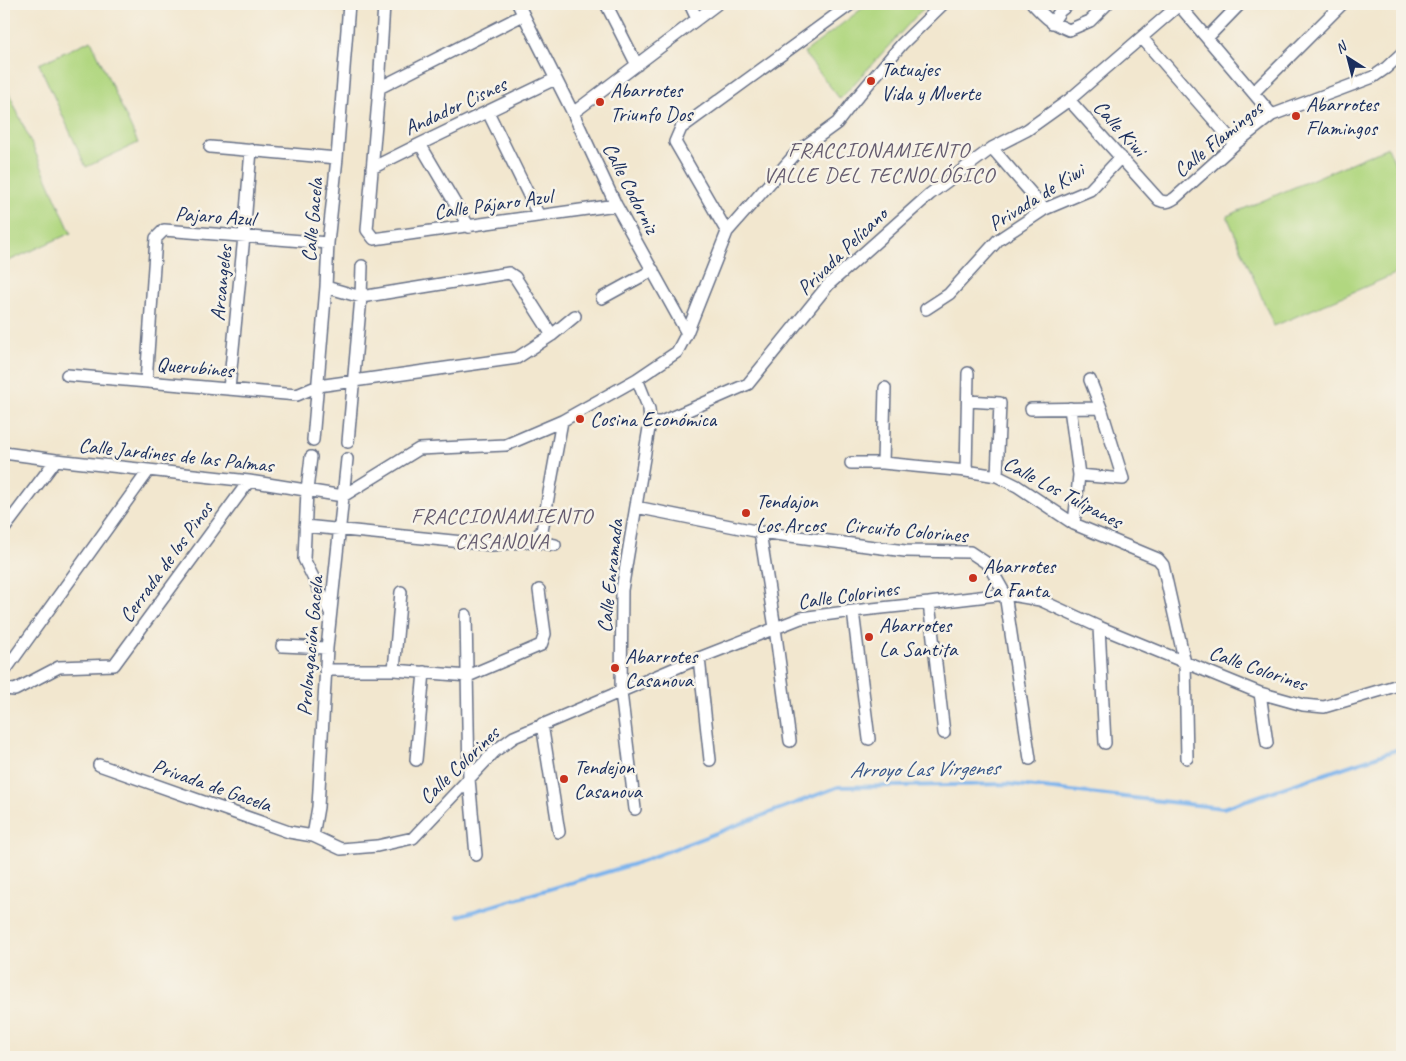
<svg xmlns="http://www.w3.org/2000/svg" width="1406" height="1061" viewBox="0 0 1406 1061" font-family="Caveat,sans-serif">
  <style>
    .green { fill: #b1d780; stroke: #66836f }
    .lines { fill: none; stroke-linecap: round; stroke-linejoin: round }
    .stream { stroke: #7cb3ec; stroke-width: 4 }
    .minor-casing { stroke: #666f86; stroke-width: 14 }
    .minor { stroke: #fff; stroke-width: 11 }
    .poi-dot { fill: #c8321e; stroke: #f7f3e8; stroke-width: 2 }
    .labels { text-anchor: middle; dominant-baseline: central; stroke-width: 5; stroke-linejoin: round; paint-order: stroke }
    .poi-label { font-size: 21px; fill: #1b2f5e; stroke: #f7f3e8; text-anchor: start }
    .street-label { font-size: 21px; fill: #1b2f5e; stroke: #f7f3e8 }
    .neighbourhood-label { font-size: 22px; letter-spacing: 1px; fill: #665d70; stroke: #f7f3e8 }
    .water-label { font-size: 22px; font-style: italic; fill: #385789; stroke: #f7f3e8 }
  </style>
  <rect width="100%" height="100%" fill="#f7f3e8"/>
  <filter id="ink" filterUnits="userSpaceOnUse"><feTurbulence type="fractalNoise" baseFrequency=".02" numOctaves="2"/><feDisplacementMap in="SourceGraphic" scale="10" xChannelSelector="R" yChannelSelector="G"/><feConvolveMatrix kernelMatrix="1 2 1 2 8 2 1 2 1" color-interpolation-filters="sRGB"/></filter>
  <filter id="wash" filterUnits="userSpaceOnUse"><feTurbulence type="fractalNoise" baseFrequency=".0096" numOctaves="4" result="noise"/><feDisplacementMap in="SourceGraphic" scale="20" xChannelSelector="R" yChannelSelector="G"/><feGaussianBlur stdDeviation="1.12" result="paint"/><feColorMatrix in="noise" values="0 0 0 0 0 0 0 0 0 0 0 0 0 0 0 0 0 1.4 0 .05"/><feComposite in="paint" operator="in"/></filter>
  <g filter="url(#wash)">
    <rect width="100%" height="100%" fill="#f2e7cf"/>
    <path class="green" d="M868 4H929L918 14 840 99 804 53Z
      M91 40 138 143 86 167 39 64Z
      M5 84 71 233 4 263V85Z
      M1388 147 1402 180V271L1274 326 1227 216Z"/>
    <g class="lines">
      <path class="stream" d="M458 916 634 864 838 787 1008 784 1223 808 1402 748"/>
    </g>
  </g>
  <g filter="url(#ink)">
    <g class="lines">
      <g class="minor-casing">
        <path id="minor" d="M384 4 379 88 367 230 374 239 616 205
          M518 4 573 113 616 205 687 333
          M606 4 637 65
          M690 4 697 19
          M1033 4C1047 19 1050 22 1069 30L1090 21 1107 4
          M1178 4 1272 115
          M1052 23 1060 11 1069 4
          M1142 38 1235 144
          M1207 38 1240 4
          M379 88 523 15
          M1254 92 1342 4
          M1069 100 1159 200C1166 203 1169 202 1175 198L1235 144 1272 115 1373 77 1386 68 1402 53
          M488 112 539 216
          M573 113 717 4
          M420 144 469 227
          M210 147 337 158
          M992 148 1045 209
          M372 168 420 144 555 79
          M727 232 675 142 681 128 851 4
          M326 287 361 297 509 273 515 277 552 335
          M602 298 653 270
          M926 309 949 294 998 240 1045 209 1090 190 1121 157
          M67 375 297 395 318 386 517 358 552 335 575 316
          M146 382 156 238 164 230 328 243
          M229 389 244 236 251 150
          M968 401 1000 403 997 476
          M1070 408 1079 475 1074 524
          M1031 409 1101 408
          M650 422H661L748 384 828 285 930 194 992 148 1027 130 1069 100 1179 5
          M313 440 326 287 328 243 337 158 349 4
          M348 442 361 297 362 266
          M4 453 56 460 249 481 343 496 419 449 506 445 562 421 637 379 677 352 687 333 727 232 797 152 837 123 854 101 902 44 943 4
          M311 457 307 490 304 559 330 612
          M851 463H883L966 471 997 476 1017 486 1074 524 1158 559 1163 565 1185 663 1187 758
          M883 463 885 388
          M966 471 968 373
          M1079 475 1123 479 1101 408 1090 380
          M636 507 760 532 905 551 970 552 988 564 1005 594 1030 759
          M305 526 492 545 531 541 555 545
          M4 529 56 460
          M760 532 775 628 790 741
          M531 541 542 531 562 421
          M929 603 944 733
          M853 611 869 739
          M466 615 469 779 476 855
          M1099 627 1105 743
          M282 646 327 648
          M699 658 710 760
          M325 670H394L468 676 541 645 545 634 539 590
          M394 670 401 592
          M4 672 149 470
          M4 689 15 690 59 667 114 665 249 481
          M1260 693 1267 743
          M542 724 559 832
          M416 760 424 672
          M99 765 289 832 313 836 341 849 377 846 413 838 495 751 514 737 699 658 801 618 853 611 929 603 1005 594 1040 600 1099 627 1260 693 1303 705 1324 707 1402 684
          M635 809 621 692 622 590 650 422 649 409 637 379
          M313 836 318 807 327 648 347 459"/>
      </g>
      <use href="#minor" class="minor"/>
    </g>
  </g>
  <g class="poi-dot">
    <circle cx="871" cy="81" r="5"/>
    <circle cx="600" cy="102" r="5"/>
    <circle cx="1296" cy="116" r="5"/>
    <circle cx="580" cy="419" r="5"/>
    <circle cx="746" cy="513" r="5"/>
    <circle cx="973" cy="578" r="5"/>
    <circle cx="869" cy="637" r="5"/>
    <circle cx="615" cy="668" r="5"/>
    <circle cx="564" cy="779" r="5"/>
  </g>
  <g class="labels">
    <g class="poi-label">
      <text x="881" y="69">Tatuajes<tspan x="881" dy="24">Vida y Muerte</tspan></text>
      <text x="610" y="90">Abarrotes<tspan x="610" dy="24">Triunfo Dos</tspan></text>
      <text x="1306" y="104">Abarrotes<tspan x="1306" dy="24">Flamingos</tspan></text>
      <text x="590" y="419">Cosina Económica</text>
      <text x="756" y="501">Tendajon<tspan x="756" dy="24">Los Arcos</tspan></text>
      <text x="983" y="566">Abarrotes<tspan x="983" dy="24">La Fanta</tspan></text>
      <text x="879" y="625">Abarrotes<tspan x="879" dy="24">La Santita</tspan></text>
      <text x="625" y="656">Abarrotes<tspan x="625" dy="24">Casanova</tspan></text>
      <text x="574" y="767">Tendejon<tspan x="574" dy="24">Casanova</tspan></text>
    </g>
    <g class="street-label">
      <text transform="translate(455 106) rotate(-25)">Andador Cisnes</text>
      <text transform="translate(1120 128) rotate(48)">Calle Kiwi</text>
      <text transform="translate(1218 139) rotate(-39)">Calle Flamingos</text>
      <text transform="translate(631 188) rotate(63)">Calle Codorniz</text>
      <text transform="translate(1036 197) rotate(-32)">Privada de Kiwi</text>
      <text transform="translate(493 204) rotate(-8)">Calle Pájaro Azul</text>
      <text transform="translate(215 216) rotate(4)">Pajaro Azul</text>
      <text transform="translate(312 220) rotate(-85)">Calle Gacela</text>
      <text transform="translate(842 251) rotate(-44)">Privada Pelícano</text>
      <text transform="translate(221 283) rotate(-84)">Arcangeles</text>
      <text transform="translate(195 367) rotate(5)">Querubines</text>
      <text transform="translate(176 455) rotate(6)">Calle Jardines de las Palmas</text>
      <text transform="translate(1063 492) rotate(28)">Calle Los Tulipanes</text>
      <text transform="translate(906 530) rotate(5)">Circuito Colorines</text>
      <text transform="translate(166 562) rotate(-54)">Cerrada de los Pinos</text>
      <text transform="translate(610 576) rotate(-84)">Calle Enramada</text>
      <text transform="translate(848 595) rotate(-8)">Calle Colorines</text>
      <text transform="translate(310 646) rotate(-85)">Prolongación Gacela</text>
      <text transform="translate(1258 668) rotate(19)">Calle Colorines</text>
      <text transform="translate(459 765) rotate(-44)">Calle Colorines</text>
      <text transform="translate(212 785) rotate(19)">Privada de Gacela</text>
    </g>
    <g class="neighbourhood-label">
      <text x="879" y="150">FRACCIONAMIENTO<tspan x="879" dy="25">VALLE DEL TECNOLÓGICO</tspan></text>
      <text x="502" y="516">FRACCIONAMIENTO<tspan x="502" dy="25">CASANOVA</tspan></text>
    </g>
    <g class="water-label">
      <text transform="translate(924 769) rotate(-1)">Arroyo Las Virgenes</text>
    </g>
  </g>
  <rect width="1406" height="1061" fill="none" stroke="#f7f3e8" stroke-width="20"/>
  <g transform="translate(1348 58) rotate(324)" stroke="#f7f3e8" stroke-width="4" paint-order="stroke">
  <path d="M0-4L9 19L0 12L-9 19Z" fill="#1b2f5e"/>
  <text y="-8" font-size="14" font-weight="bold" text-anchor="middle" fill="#1b2f5e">N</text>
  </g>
</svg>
